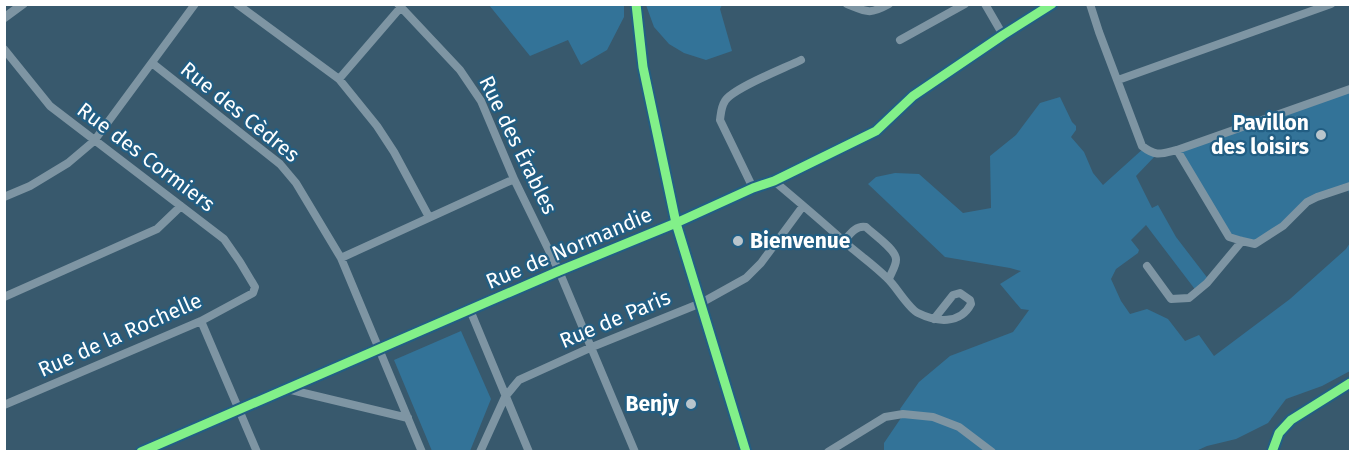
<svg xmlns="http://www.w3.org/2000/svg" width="1355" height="456" viewBox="0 0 1355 456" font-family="'Fira Sans',sans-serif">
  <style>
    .green { fill: #337398 }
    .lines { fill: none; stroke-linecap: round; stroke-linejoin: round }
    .minor { stroke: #7e95a3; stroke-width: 8 }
    .tertiary { stroke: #7e95a3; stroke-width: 9 }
    .secondary { stroke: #859aa8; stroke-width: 10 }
    .cycleway-casing { stroke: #225e83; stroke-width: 13 }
    .cycleway { stroke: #82f089; stroke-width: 9 }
    .poi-dot { fill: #b9c5cc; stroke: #225e83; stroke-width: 2 }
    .labels { text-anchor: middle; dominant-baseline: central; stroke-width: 4.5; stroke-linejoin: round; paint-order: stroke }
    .street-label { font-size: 21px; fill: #fff; stroke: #225e83 }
    .poi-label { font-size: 21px; font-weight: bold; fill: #fff; stroke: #225e83; text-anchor: end }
  </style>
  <rect width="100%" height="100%" fill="#38596d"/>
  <path class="green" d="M489 5H624V17L607 50 581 65 568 40 530 56Z
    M646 5H722L720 9 732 51 706 60 684 53 669 44 654 27Z
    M1350 89V199L1348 189 1317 197 1255 244 1229 237 1177 150Z
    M1060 97 1072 122 1076 126V130L1071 137 1084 152 1093 173 1103 185 1144 148 1157 154 1136 176 1152 208 1158 205 1176 237 1209 280 1197 292 1146 225 1131 240 1139 250 1138 253 1116 269 1111 279 1121 301 1130 314 1147 309 1168 319 1185 341 1199 335 1214 356 1290 299 1346 249 1350 243V371L1322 386 1286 399 1268 423 1236 439 1207 446 1196 451H884V443L903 415 900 409 919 382 950 356 1013 332 1029 310 1021 309 1000 284 1021 271 1010 268 945 257 868 184 876 177 895 173 919 174 963 213 991 208 990 156 1016 135 1040 103Z
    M461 331 491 399 470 451H432L394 360Z"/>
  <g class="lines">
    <path class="minor" d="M237 4 339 79 377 126 394 152 429 217
      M398 4 460 70 481 101 514 179 559 271 635 452
      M847 4C867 12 869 15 889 4
      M985 4 1003 35
      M1090 4 1099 32 1142 146C1156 157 1161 154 1177 150L1350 89
      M900 40 965 4
      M4 49 50 106 224 239 240 262 255 287 253 293 201 321 4 405
      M152 63 280 164 296 183 341 258 422 452
      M339 79 401 7
      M1118 80 1331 4
      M1177 150 1229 237 1242 241 1255 244 1283 226 1307 202 1317 197 1350 186
      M774 181C799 202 824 223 848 245 861 256 875 266 887 278 896 286 908 308 918 313 936 322 960 325 971 304L970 300 960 293 953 295 934 319
      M753 188 720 120C721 113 721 107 725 101 733 88 785 68 801 60
      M4 197 30 186 68 163 94 141 195 4
      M844 241C850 234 856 225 866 227 873 234 897 250 896 260 896 266 891 273 889 279
      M341 258 514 179
      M1147 266 1171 299 1189 298 1207 283 1242 241
      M4 297 157 229 181 206
      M470 310 529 452
      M201 321 257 452
      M287 389 408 418
      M141 452 559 271 676 223 753 188 774 181 876 131 913 96 1003 35 1052 4
      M480 452 505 397 519 380 592 347 701 303 746 278 761 263 803 206
      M828 452 885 417 903 414 933 417 959 427 992 452"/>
    <path class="tertiary" d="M4 18 23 4"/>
    <path class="secondary" d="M636 4 643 67 676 223 746 452"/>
    <g class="cycleway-casing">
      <path id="cycleway" d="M636 4 643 67 676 223 746 452
        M141 452 559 271 676 223 753 188 774 181 876 131 913 96 1003 35 1052 4
        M1272 452 1279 433 1291 420 1350 383"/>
    </g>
    <use href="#cycleway" class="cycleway"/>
  </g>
  <g class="poi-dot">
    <circle cx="1321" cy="135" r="6"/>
    <circle cx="738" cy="241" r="6"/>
    <circle cx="691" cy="404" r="6"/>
  </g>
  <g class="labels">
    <g class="street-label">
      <text transform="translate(240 112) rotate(39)">Rue des Cèdres</text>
      <text transform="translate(518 145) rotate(64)">Rue des Érables</text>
      <text transform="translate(146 157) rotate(37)">Rue des Cormiers</text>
      <text transform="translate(569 248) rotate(-23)">Rue de Normandie</text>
      <text transform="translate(615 319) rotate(-23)">Rue de Paris</text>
      <text transform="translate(120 335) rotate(-24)">Rue de la Rochelle</text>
    </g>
    <g class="poi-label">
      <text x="1309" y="123">Pavillon<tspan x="1309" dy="24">des loisirs</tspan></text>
      <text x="750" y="241" text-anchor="start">Bienvenue</text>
      <text x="679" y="404">Benjy</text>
    </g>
  </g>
  <rect width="1355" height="456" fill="none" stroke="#ffffff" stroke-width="12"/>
</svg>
